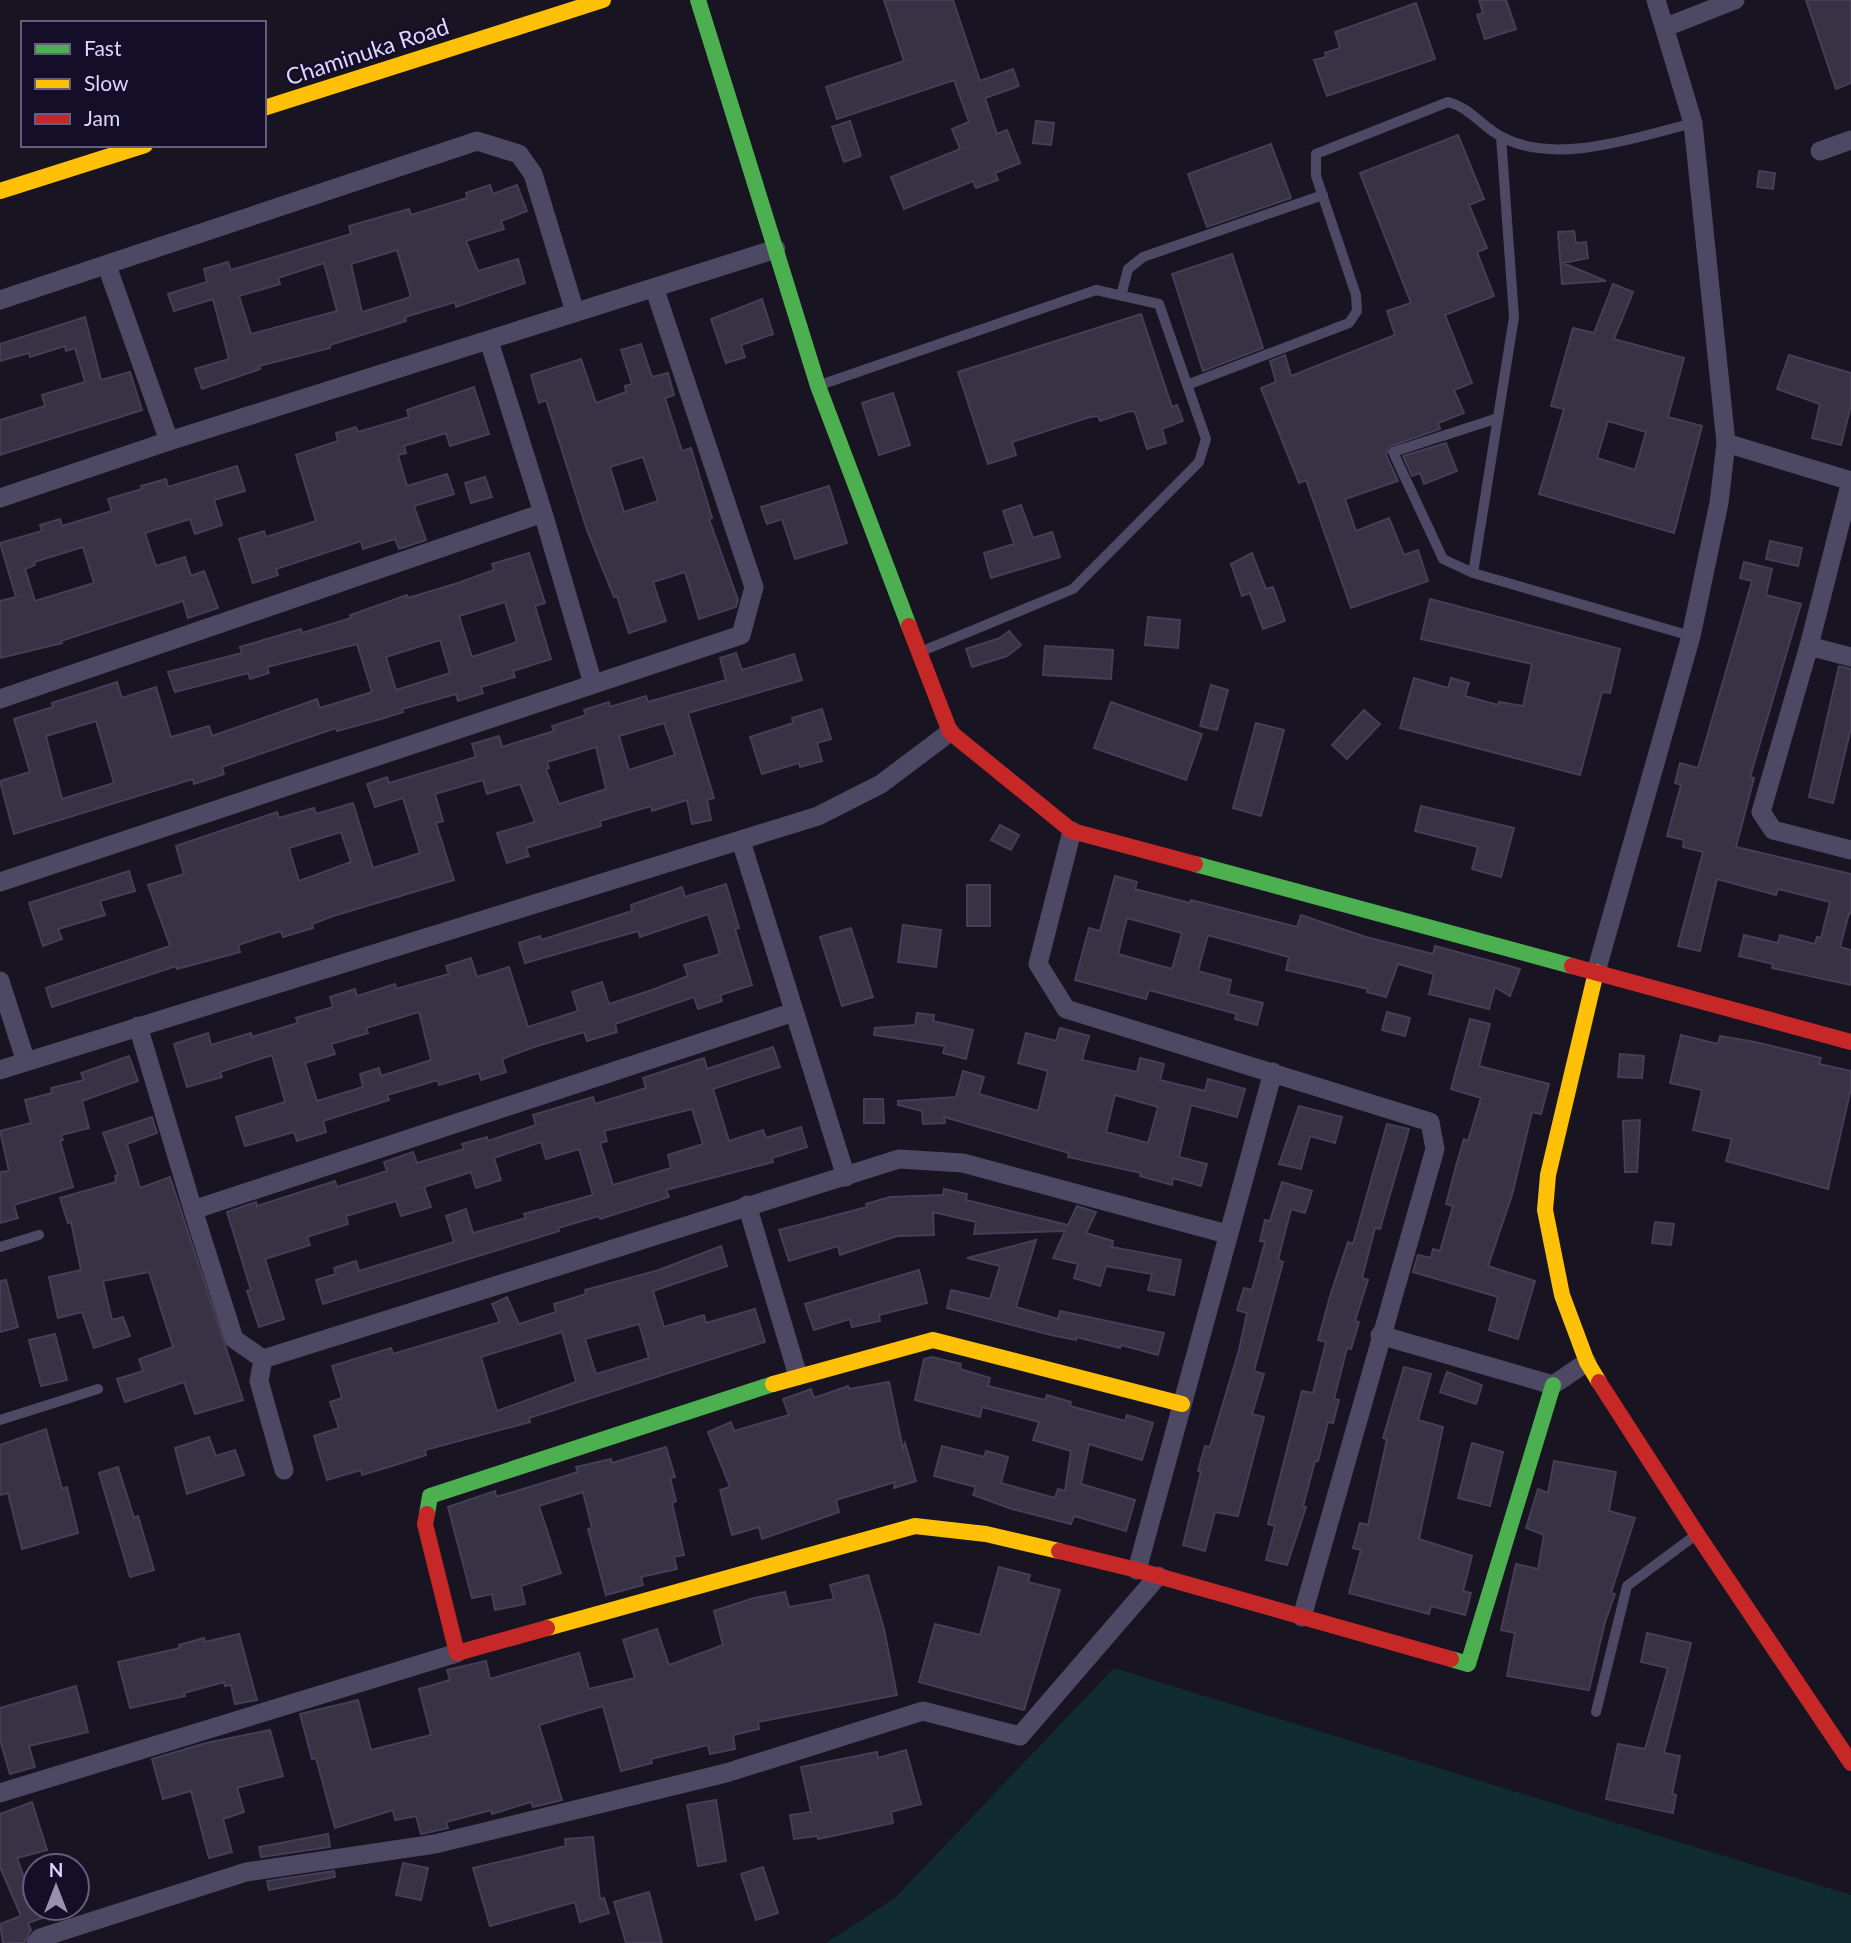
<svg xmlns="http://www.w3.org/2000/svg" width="1851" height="1943" viewBox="0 0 1851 1943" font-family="Lato,sans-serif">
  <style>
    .green { fill: #112c30 }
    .building { fill: #373244; stroke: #453e56; stroke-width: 2; fill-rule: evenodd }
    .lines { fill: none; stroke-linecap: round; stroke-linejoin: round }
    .lane { stroke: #4d4863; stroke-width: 10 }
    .street { stroke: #4d4863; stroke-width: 19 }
    .fast { stroke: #4caf50; stroke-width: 16 }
    .slow { stroke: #ffc107; stroke-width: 16 }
    .jam { stroke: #c62828; stroke-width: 16 }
    .labels { text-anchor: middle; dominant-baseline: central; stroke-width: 5; stroke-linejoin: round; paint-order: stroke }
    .street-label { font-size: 23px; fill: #ded5ff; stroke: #150e28 }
  </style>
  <rect width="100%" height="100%" fill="#181422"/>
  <path class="green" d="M1114 1668 1851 1895V1943H826L895 1898Z"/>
  <path class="building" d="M884 0H953L980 81 1013 69 1019 86 985 98 997 134 1007 130 1020 163 995 173 998 180 976 188 973 181 904 209 891 177 960 149 952 129 969 122 954 80 837 119 826 87 904 61Z
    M1479 0H1506L1516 29 1485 39 1477 15 1483 13Z
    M1806 0H1851V83L1836 89Z
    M1416 3 1435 59 1327 96 1314 60 1326 57 1325 53 1340 48 1335 32Z
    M850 121 861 156 844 162 832 127Z
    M1036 121 1054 123 1051 145 1033 143Z
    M1458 135 1484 199 1469 205 1487 248 1477 252 1494 296 1445 315 1472 383 1454 390 1464 413 1438 423 1440 429 1388 447 1386 455 1398 481 1345 499 1356 531 1389 518 1404 555 1418 550 1428 581 1351 608 1306 480 1299 483 1261 388 1276 382 1270 361 1285 355 1291 376 1395 335 1387 311 1411 303 1360 173Z
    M1271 144 1291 198 1207 227 1188 174Z
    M1759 171 1775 173 1773 189 1757 187Z
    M490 185 493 194 517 185 527 211 501 221 504 229 466 241 478 271 518 259 525 283 456 307 455 302 405 317 406 321 330 345V348L259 366 260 369 202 389 195 369 229 359 213 299 174 311 168 294 207 282 204 269 228 262 231 270 351 234 349 226 409 209 411 215 467 198 466 193ZM397 250 411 297 362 312 351 264ZM324 263 337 311 251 334 239 296 280 284 278 278Z
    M1574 231 1576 243 1586 242 1588 258 1563 263 1606 281 1562 284 1558 232Z
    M1232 254 1263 348 1203 371 1172 274Z
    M1613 284 1633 292 1614 339 1684 358 1668 417 1702 426 1674 533 1539 494 1564 409 1551 406 1573 328 1594 333ZM1608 421 1646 432 1635 470 1597 458Z
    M762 299 773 334 741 345 745 357 726 363 711 319Z
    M1141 314 1172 407 1177 405 1183 421 1162 429 1166 443 1147 449 1135 412 1130 411 1100 421 1098 416 1090 417 1012 442 1016 455 988 464 958 372Z
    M85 317 101 380 130 372 142 410 0 455V420L45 406 42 395 85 382 75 348 66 351 65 346 30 357 29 353 0 361V344Z
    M641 344 652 377 668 373 674 395 665 398 682 451 691 448 712 518 709 519 738 600 736 607 699 619 685 572 653 582 666 621 629 633 617 596 614 597 587 530 546 400 539 403 531 375 581 359 596 403 626 392 625 386 632 384 621 350ZM643 457 658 501 624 512 610 467Z
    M1789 355 1851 373V405L1841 445 1812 438 1820 404 1777 389Z
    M474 387 489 434 450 446 446 433 404 446 406 453 398 455 407 486 447 474 454 494 414 506 426 540 399 549 395 539 363 549 361 541 276 569 278 575 253 583 239 539 264 531 266 537 316 521 296 455 338 441 336 433 356 427 358 432 409 417 407 410Z
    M893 393 910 445 879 455 862 403Z
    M1446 443 1457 471 1424 484 1420 473 1412 476 1403 456Z
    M237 466 245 491 214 500 222 525 195 534 190 519 145 533 156 566 185 557 191 576 204 571 218 608 188 618 183 601 61 641 62 643 0 658V601L16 597 0 543 42 531 40 525 60 519 62 526 112 511 108 499 142 489 141 486 166 479 168 487ZM83 547 94 583 35 601 25 569 35 565 34 562Z
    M485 477 492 497 471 503 465 483Z
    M829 486 847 543 795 559 782 519 767 524 761 507Z
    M1021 505 1033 538 1052 532 1060 557 991 578 984 553 1014 544 1003 511Z
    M1770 541 1802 548 1798 566 1766 559Z
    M529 553 545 603 535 606 551 659 513 671 515 677 481 687 483 693 458 701 456 694 402 709 403 712 381 719 337 731 336 728 222 767 224 774 194 784 193 779 14 834 0 781 30 772 14 719 53 707 52 703 117 682 122 698 156 687 171 737 209 726 212 736 317 699 320 708 372 692 357 644 267 667 269 673 250 679 248 673 175 692 168 672 242 653 240 647 301 629 302 633 351 618 350 615 407 595 408 598 458 583 494 570 492 564ZM505 602 517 642 472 657 459 616ZM440 640 450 673 396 690 386 657ZM96 721 114 783 62 799 46 736Z
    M1252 553 1266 589 1273 587 1285 621 1263 629 1250 593 1242 596 1231 564Z
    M1744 562 1772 569 1766 595 1801 604 1750 777 1754 778 1736 847 1851 874V914L1849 913 1840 947 1851 950V985L1772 968 1773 964 1739 956 1744 935 1778 943 1780 935 1815 944 1817 937 1821 938 1830 902 1778 889 1776 895 1717 879 1700 951 1678 946 1703 852 1683 847 1684 840 1667 836 1681 785 1675 783 1680 763 1698 768 1752 581 1740 578Z
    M1430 599 1620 649 1610 693 1602 692 1580 775 1400 728 1414 678 1448 688 1451 678 1469 683 1465 696 1498 705 1499 702 1523 706 1532 664 1421 639Z
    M1148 617 1180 620 1178 648 1145 645Z
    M1009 631 1021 645 1007 656 972 667 966 649 1000 638Z
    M1045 646 1113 650 1111 679 1043 675Z
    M736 653 742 670 794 654 802 680 688 713 714 798 707 800 711 820 692 824 687 800 652 811 651 806 600 821 601 826 526 848 529 856 507 863 497 833 535 822 520 784 487 794 483 780 435 794 443 821 436 823 454 880 333 916 312 924 313 928 283 937 281 931 238 945 240 952 177 969 176 966 52 1007 46 988 170 946 148 885 184 874 176 846 277 812 279 818 314 808 316 814 353 803 373 868 420 853 403 798 375 807 367 784 387 777 389 783 476 757 472 744 499 736 502 747 554 731 552 726 586 715 584 710 609 702 610 707 646 696 648 702 726 680 720 658ZM664 723 675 755 629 770 619 736ZM596 747 606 789 559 804 546 769 549 768 547 762ZM341 832 351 862 299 881 289 848Z
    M1839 666 1851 669V728L1833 803 1809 797Z
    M1211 685 1228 690 1217 730 1200 726Z
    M1111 702 1202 734 1186 780 1094 748Z
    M822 709 831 739 817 743 822 761 800 767 799 763 762 774 750 737 793 723 792 718Z
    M1364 710 1380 724 1347 759 1332 745Z
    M1256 723 1284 730 1261 816 1233 808Z
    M1421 806 1514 828 1501 877 1472 869 1478 847 1415 831Z
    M1000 825 1019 835 1011 850 991 840Z
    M129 871 135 891 100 901 105 915 58 929 62 939 43 946 29 903Z
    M1115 876 1137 882 1135 889 1190 903 1191 900 1297 927 1301 915 1366 937 1433 954 1435 946 1520 969 1510 996 1495 987 1489 1009 1429 994 1434 974 1398 964 1386 997 1367 992 1368 989 1286 970 1289 957 1208 935 1198 971 1231 980 1228 994 1263 1003 1257 1025 1235 1019 1237 1014 1149 990 1146 999 1075 980 1089 928 1100 931ZM1127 918 1182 933 1172 969 1118 954Z
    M726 884 739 928 735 929 752 985 720 995 722 1001 698 1009 694 997 615 1024 617 1032 587 1041 584 1032 534 1047 502 1059 506 1072 481 1080 479 1073 439 1085 438 1080 387 1095 389 1100 323 1121 326 1132 297 1141 294 1132 245 1146 236 1117 285 1102 272 1055 220 1072 222 1077 187 1087 174 1044 208 1033 211 1045 251 1033 252 1037 298 1023 296 1018 333 1007 330 997 355 989 357 996 395 984 396 989 449 974 446 966 471 958 477 977 509 967 528 1027 578 1011 572 992 602 982 609 1004 652 990 688 976 684 965 720 954 708 914 640 937 638 931 525 963 519 943 540 936 541 940 632 911 631 905 682 887 685 897ZM419 1012 431 1060 381 1076 379 1068 360 1074 363 1087 317 1101 305 1063 335 1054 331 1044 368 1033 366 1028Z
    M967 885H990V926H967Z
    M903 925 941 930 936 967 898 962Z
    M851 928 873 997 842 1006 820 937Z
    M1387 1012 1410 1018 1405 1036 1382 1030Z
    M917 1013 934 1015 933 1021 973 1030 966 1059 943 1053 945 1046 874 1035 875 1028 915 1025Z
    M1470 1019 1490 1024 1479 1066 1549 1084 1541 1114 1532 1112 1512 1195 1488 1266 1535 1281 1518 1339 1489 1330 1498 1297 1413 1272 1418 1255 1431 1258 1433 1249 1440 1251 1453 1206 1446 1204 1456 1166 1464 1139 1468 1141 1481 1098 1451 1089Z
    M1060 1028 1089 1036 1082 1060 1137 1072 1140 1058 1164 1064 1160 1080 1205 1091 1208 1079 1245 1089 1237 1117 1191 1105 1179 1157 1207 1164 1201 1186 1173 1178 1172 1185 1140 1176 1141 1173 1068 1157 1069 1153 944 1117 945 1123 923 1124 922 1111 898 1105V1101L956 1097 963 1071 984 1077 979 1094 1038 1111 1048 1071 1018 1063 1026 1033 1056 1041ZM1115 1095 1158 1107 1148 1143 1106 1132Z
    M1681 1035 1718 1044 1720 1036 1755 1042 1821 1058 1819 1064 1851 1071V1088L1828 1189 1726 1161 1732 1139 1693 1130 1702 1090 1670 1083Z
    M773 1047 780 1067 713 1089 729 1141 763 1130 766 1138 801 1127 807 1147 772 1158 773 1162 666 1190 669 1197 600 1219 599 1216 558 1228 559 1231 323 1304 316 1280 336 1274 334 1268 356 1261 359 1271 454 1242 446 1216 466 1209 473 1233 526 1218 524 1214 593 1195 579 1149 546 1159 541 1142 494 1158 501 1180 476 1188 471 1172 424 1187 431 1207 401 1216 396 1201 346 1216 348 1224 307 1237 310 1245 265 1259 284 1319 259 1327 247 1291 251 1290 227 1212 256 1202 257 1206 335 1181 337 1187 387 1171 384 1162 413 1152 417 1163 464 1149 462 1144 487 1137 488 1141 536 1125 533 1115 593 1097 595 1104 646 1088 643 1078 704 1058 707 1069ZM692 1109 703 1144 668 1155 671 1168 613 1185 600 1143 607 1141 604 1131Z
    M1620 1054 1644 1056 1642 1078 1618 1077Z
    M129 1056 138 1081 82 1101 89 1128 61 1135 63 1140 60 1141 73 1187 14 1205 18 1218 0 1223V1172L9 1171 0 1131 31 1123 25 1100 52 1093 51 1088 84 1080 81 1073Z
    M864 1099H883L884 1123H864Z
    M1299 1106 1342 1117 1335 1143 1310 1136 1301 1169 1279 1164Z
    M152 1117 157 1133 127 1144 140 1188 170 1177 243 1400 195 1414 184 1382 125 1402 117 1379 143 1371 139 1359 173 1347 149 1272 103 1281 112 1320 123 1317 130 1336 94 1348 82 1312 58 1318 49 1277 81 1270 71 1222 68 1223 60 1198 116 1182 115 1176 118 1175 103 1133Z
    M1640 1120 1637 1172H1625L1623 1121Z
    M1387 1124 1409 1129 1380 1229 1375 1228 1362 1278 1368 1280 1355 1321 1359 1322 1351 1349 1347 1348 1334 1399 1339 1400 1333 1423 1328 1422 1318 1461H1315L1303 1506 1306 1507 1287 1565 1266 1560 1275 1526 1268 1524 1302 1391 1313 1393 1326 1342 1318 1340 1331 1293 1348 1242 1353 1244Z
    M1282 1182 1312 1191 1305 1213 1291 1209 1278 1260 1283 1262 1254 1371 1264 1374 1252 1414 1264 1417 1238 1516 1215 1512 1205 1551 1183 1545 1201 1472 1198 1471 1205 1446 1210 1447 1239 1350 1247 1313 1237 1310 1244 1288 1252 1290 1265 1242 1260 1241 1265 1220 1270 1221Z
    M944 1189 967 1194 966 1200 1068 1225 1077 1206 1096 1212 1086 1233 1113 1241 1112 1247 1181 1260 1174 1295 1148 1290 1152 1274 1106 1266 1100 1286 1074 1278 1078 1264 1053 1258 1065 1231 974 1234 976 1222 933 1212 934 1235 897 1236 840 1255 838 1246 789 1261 779 1230 867 1207 866 1204 890 1197 943 1195Z
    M1655 1222 1674 1224 1671 1245 1652 1243Z
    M1036 1240 1016 1307 1058 1319 1060 1311 1164 1333 1158 1355 1121 1345 1120 1348 1076 1337V1340L1051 1335 947 1308 951 1290 990 1299 1000 1266 967 1258Z
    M721 1246 727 1266 653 1291 664 1327 704 1315 706 1323 755 1309 765 1342 529 1418 530 1422 425 1450 426 1455 392 1466 362 1475 361 1470 327 1480 314 1436 339 1428 330 1402 342 1398 332 1366 391 1348 393 1354 500 1322 492 1304 507 1297 519 1324 556 1312 554 1304 586 1294 585 1290 659 1270ZM639 1324 649 1358 596 1374 585 1339ZM562 1332 576 1382 497 1411 481 1357Z
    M919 1270 927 1303 879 1315 880 1321 852 1327 850 1319 814 1330 805 1304Z
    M6 1280 18 1327 0 1332V1281Z
    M55 1334 67 1380 41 1386 29 1340Z
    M932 1357 961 1364 960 1369 990 1378 988 1386 1045 1400 1047 1395 1071 1402 1070 1406 1125 1421 1127 1415 1153 1423 1142 1460 1089 1444 1081 1484 1135 1500 1126 1531 1074 1516 1071 1524 1012 1509 973 1495 976 1487 934 1476 942 1446 984 1457 986 1451 1008 1457 1001 1483 1055 1498 1058 1489 1065 1491 1071 1451 1033 1440 1039 1422 982 1407 980 1417 915 1400 924 1359Z
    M1404 1367 1431 1374 1418 1420 1443 1427 1419 1539 1472 1556 1463 1591 1471 1593 1465 1615 1431 1606 1429 1614 1349 1593 1361 1550 1353 1548 1360 1523 1368 1525 1387 1439 1383 1438Z
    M1447 1372 1482 1385 1476 1404 1440 1392Z
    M889 1382 903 1449 905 1443 916 1481 894 1488 895 1482 836 1500 839 1512 762 1539 759 1527 732 1535 720 1490 730 1487 708 1432 731 1422 734 1431 789 1415 783 1399 811 1389 814 1398 848 1386 849 1389Z
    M46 1429 62 1489 67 1487 78 1533 22 1549 8 1493 0 1495V1445Z
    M209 1437 216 1456 235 1450 244 1475 187 1494 175 1448Z
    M1472 1443 1503 1452 1490 1506 1458 1498Z
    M666 1447 675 1477 670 1478 676 1501 672 1503 684 1555 674 1557 677 1569 641 1577 643 1585 606 1595 588 1529 592 1528 583 1492 539 1506 561 1573 521 1586 525 1604 495 1610 492 1594 472 1598 448 1507 495 1491 496 1497 533 1486 578 1472 576 1467 611 1459 612 1463Z
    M1554 1461 1616 1472 1609 1511 1635 1518 1611 1593 1615 1594 1605 1622 1589 1690 1507 1676 1515 1633 1501 1630 1516 1564 1538 1569 1544 1535 1526 1528 1538 1489 1548 1493Z
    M118 1467 134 1518 138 1516 154 1570 130 1577 99 1473Z
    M999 1567 1030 1575 1028 1582 1060 1590 1024 1710 919 1682 935 1624 980 1635Z
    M868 1575 884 1629 897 1695 758 1722 759 1729 733 1735 735 1749 710 1754 708 1745 651 1759 652 1763 621 1771 603 1706 539 1725 562 1800 533 1807 531 1802 492 1814 491 1810 446 1822 448 1828 421 1834 416 1816 395 1820 393 1810 335 1828 316 1758 312 1759 300 1714 358 1700 371 1750 431 1735 419 1689 450 1680 447 1670 486 1661 490 1679 579 1653 589 1689 635 1678 623 1640 657 1629 669 1665 723 1645 714 1611 754 1598 785 1592 789 1607 834 1599 830 1585Z
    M1647 1633 1691 1643 1664 1753 1680 1756 1672 1794 1676 1795 1673 1813 1606 1799 1618 1744 1645 1749 1668 1668 1641 1662Z
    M239 1634 257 1700 235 1704 231 1685 225 1686 224 1682 184 1693 185 1696 130 1708 118 1662 180 1648 179 1645 204 1638 205 1642Z
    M76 1686 88 1732 29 1746 35 1767 10 1774 0 1740V1708Z
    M270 1730 283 1776 237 1788 244 1812 223 1819 232 1852 209 1858 191 1791 163 1799 152 1759 206 1743Z
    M906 1750 921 1804 891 1812 893 1823 818 1839 817 1836 794 1839 790 1815 811 1812 801 1767 877 1752 878 1758Z
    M716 1800 726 1861 698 1866 687 1805Z
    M32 1802 47 1850 17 1858 35 1908 42 1918 28 1923 31 1930 24 1943H3L0 1924 21 1916 0 1867V1814Z
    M328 1834 330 1847 261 1857 259 1847Z
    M593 1837 600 1899 604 1898 609 1913 580 1922 575 1902 490 1926 473 1868 566 1846 565 1839Z
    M403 1863 428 1868 421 1900 396 1895Z
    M763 1867 778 1913 756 1920 741 1874Z
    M334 1871 335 1877 269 1890 267 1881Z
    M649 1892 662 1943H626L614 1902Z"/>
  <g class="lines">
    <path class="lane" d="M1501 137 1514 317 1473 573 1691 636
      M1121 296 1128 269 1143 257 1323 195
      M820 385 1096 290 1159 304 1206 439 1199 462 1073 589 920 652
      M1187 385 1349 323 1357 311 1356 295 1316 176V154L1448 102C1471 108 1482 127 1502 137 1555 166 1638 137 1693 123
      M1473 573 1443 559 1393 452 1498 418
      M0 1247 39 1235
      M0 1420 98 1389
      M1596 1712 1627 1586 1697 1534"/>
    <path class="street" d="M1666 27 1735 0
      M1820 151 1851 140
      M107 266 169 441
      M0 300 477 141 519 154 533 174 575 312
      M1726 443 1851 481
      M1851 481 1809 646 1761 812 1773 830 1851 850
      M0 498 169 441 776 249
      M543 513 593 684
      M1809 646 1851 657
      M0 699 543 513 489 341
      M1072 831 1038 964 1066 1009 1430 1122 1435 1149 1302 1617
      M741 841 846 1177
      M0 882 741 635 754 587 655 290
      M1596 972 1691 636 1719 503 1726 443 1693 123 1656 0
      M0 981 26 1062
      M138 1026 193 1210 794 1012
      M0 1070 818 816 881 784 950 732
      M747 1205 798 1376
      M193 1210 234 1339 263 1359 899 1159 963 1163 1227 1234
      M1380 1335 1553 1385 1587 1362
      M263 1359 259 1381 284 1470
      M1137 1570 1273 1072
      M0 1793 457 1653
      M36 1943 40 1938 246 1872 435 1844 726 1773 923 1711 1020 1736 1158 1576"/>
    <path class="fast" d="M698 0 818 386 909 626
      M1195 864 1572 966
      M427 1514 430 1496 773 1384
      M1451 1659 1468 1664 1553 1385"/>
    <path class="slow" d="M264 108 603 0
      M0 191 145 145
      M1596 972 1548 1175 1545 1210 1562 1295 1587 1362 1599 1382
      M773 1384 933 1340 1182 1404
      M547 1628 915 1526 986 1534 1059 1551"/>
    <path class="jam" d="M909 626 950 732 1072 831 1195 864
      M1572 966 1851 1042
      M1599 1382 1697 1534 1851 1763
      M427 1514 425 1524 457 1653 547 1628
      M1059 1551 1137 1570 1451 1659"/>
  </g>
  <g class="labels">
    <g class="street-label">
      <text transform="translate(367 51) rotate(-18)">Chaminuka Road</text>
    </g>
  </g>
  <rect x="21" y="21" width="245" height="126" fill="#150e28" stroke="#655e7e" stroke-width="2"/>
  <rect x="35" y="44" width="35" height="10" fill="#4caf50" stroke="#655e7e" stroke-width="2"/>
  <text x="84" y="56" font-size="21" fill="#ded5ff">Fast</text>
  <rect x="35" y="79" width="35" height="10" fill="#ffc107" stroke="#655e7e" stroke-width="2"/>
  <text x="84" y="91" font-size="21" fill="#ded5ff">Slow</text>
  <rect x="35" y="114" width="35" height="10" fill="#c62828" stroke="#655e7e" stroke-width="2"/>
  <text x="84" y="126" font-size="21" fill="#ded5ff">Jam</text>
  <g transform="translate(56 1887)"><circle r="33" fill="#150e28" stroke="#655e7e" stroke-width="2"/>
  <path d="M0-5L12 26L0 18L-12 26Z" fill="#9991b2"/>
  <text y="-10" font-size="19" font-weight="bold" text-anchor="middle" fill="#ded5ff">N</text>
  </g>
</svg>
